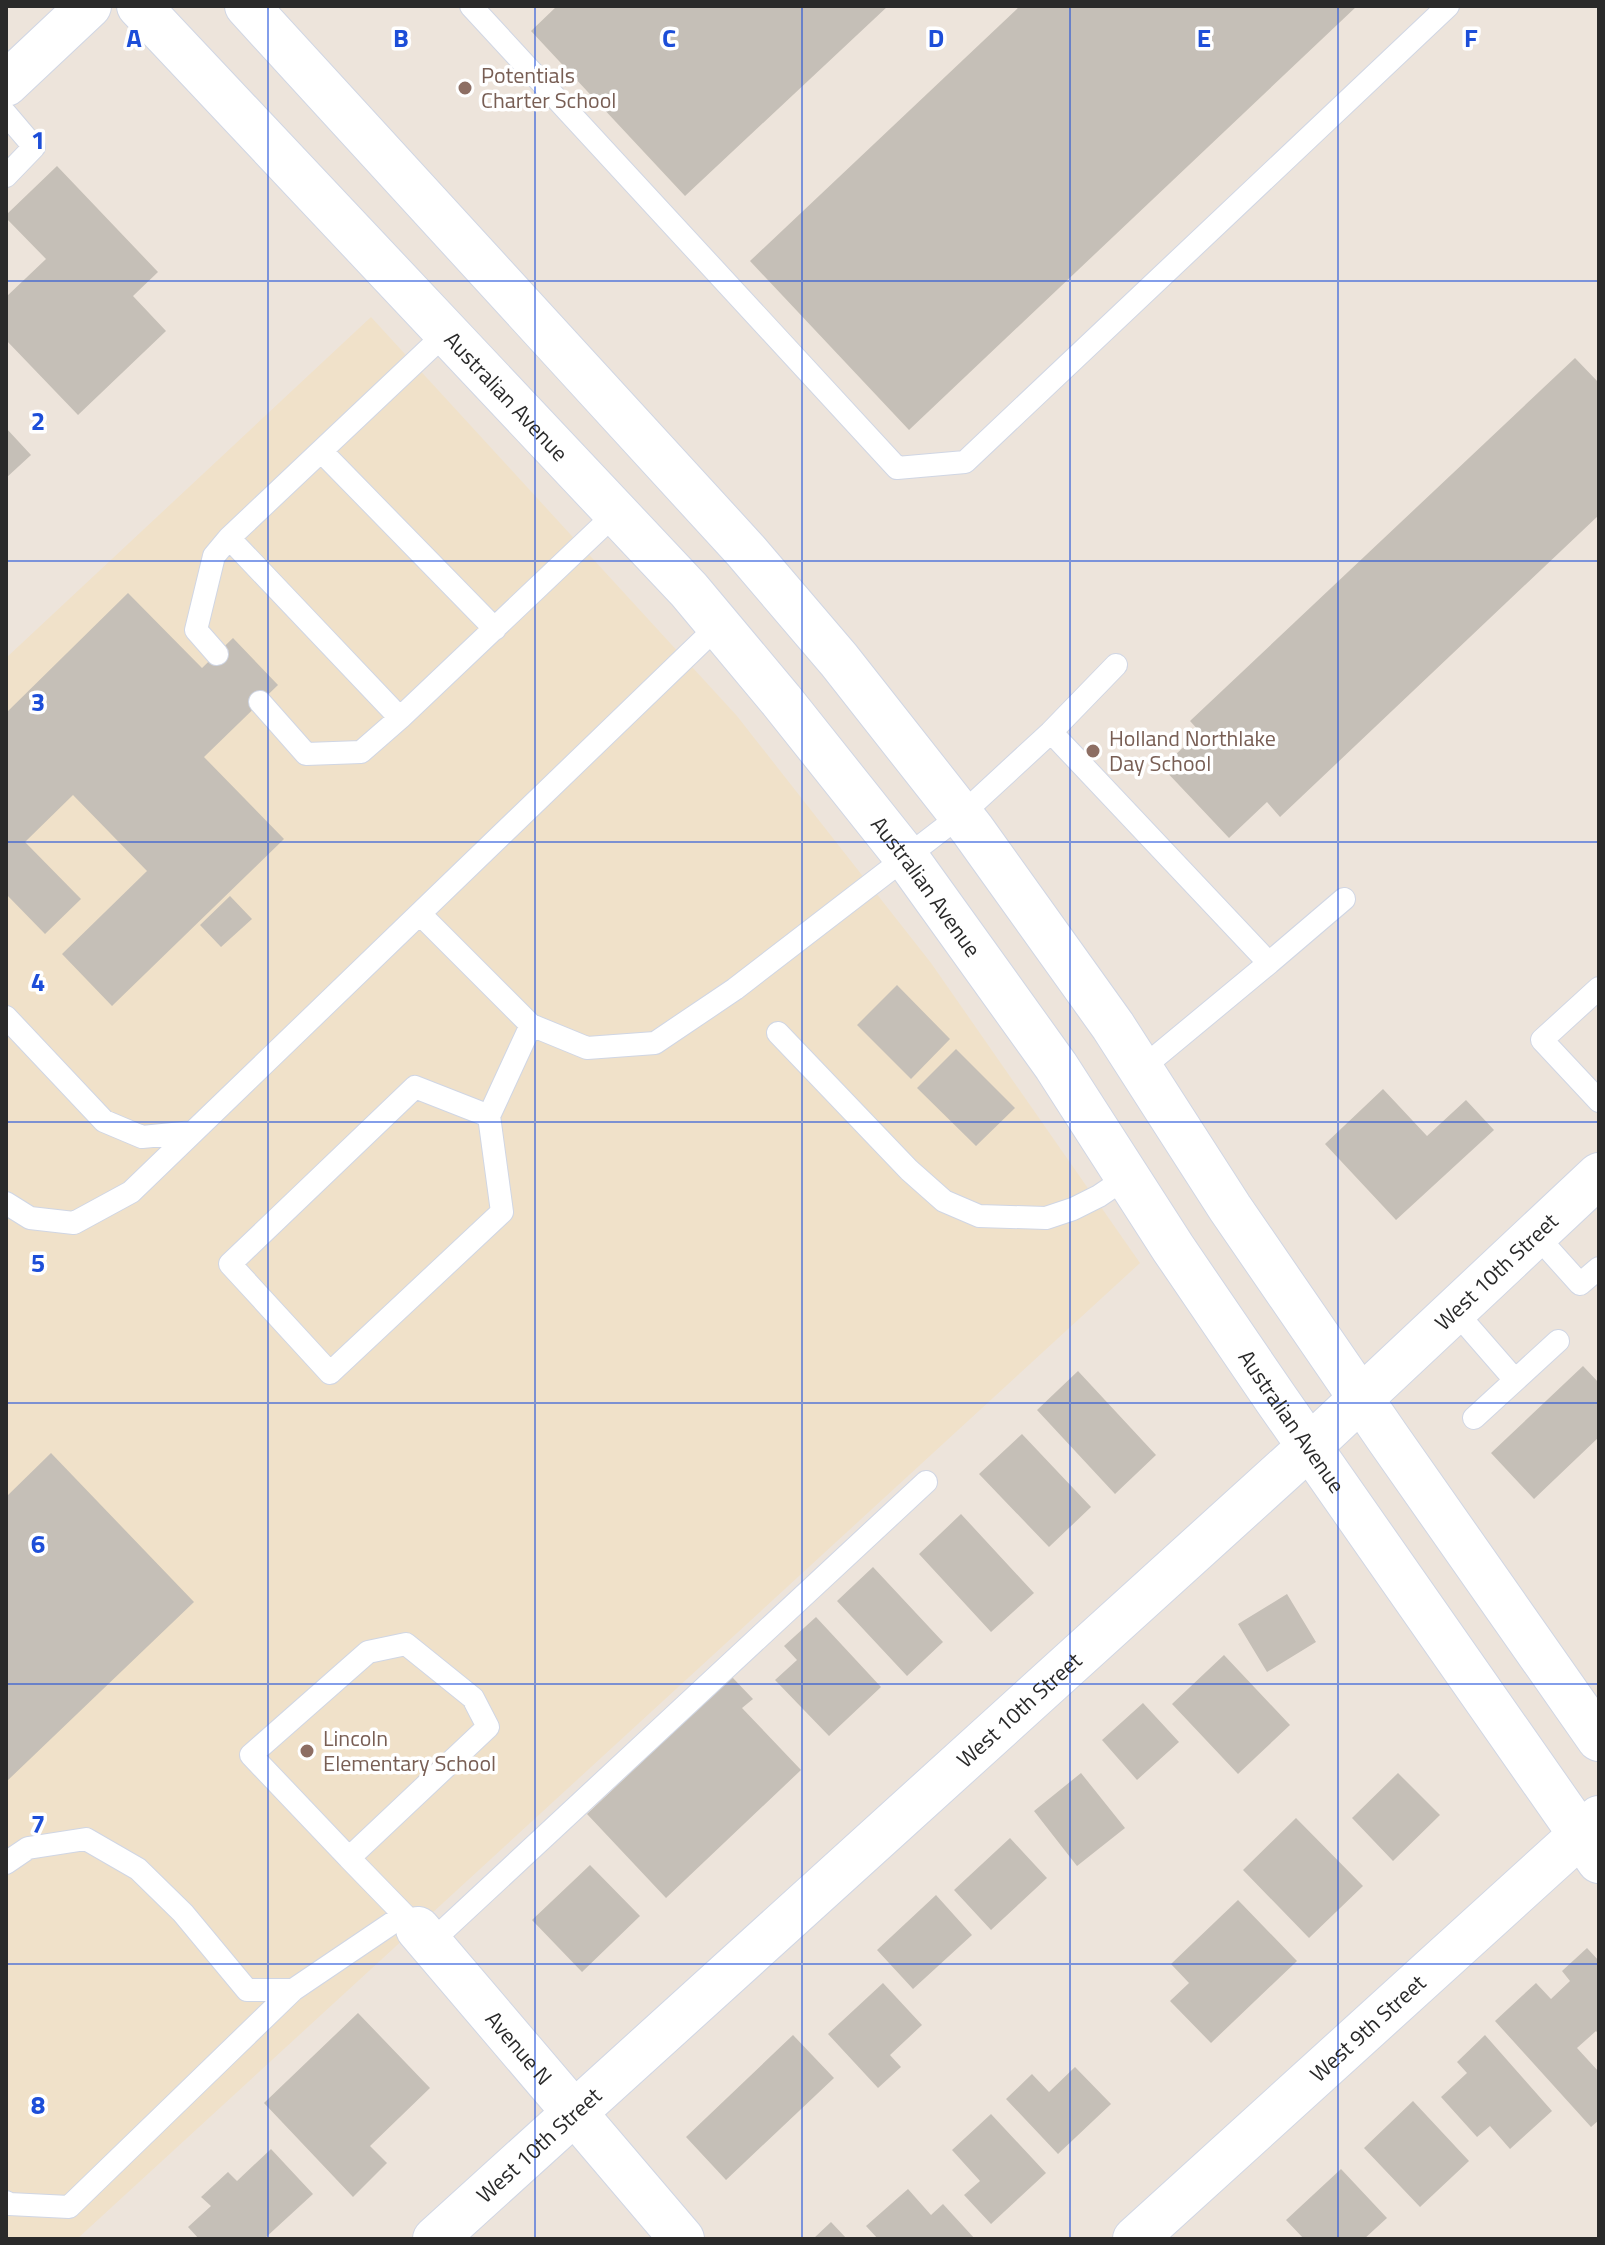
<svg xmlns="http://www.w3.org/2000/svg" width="1605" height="2245" viewBox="0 0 1605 2245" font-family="'Titillium Web',sans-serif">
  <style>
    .education { fill: #f0e1c9 }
    .building { fill: #c5bfb7 }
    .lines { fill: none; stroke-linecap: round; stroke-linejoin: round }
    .service-casing { stroke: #d0d6e4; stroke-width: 24 }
    .minor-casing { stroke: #d0d6e4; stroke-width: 46 }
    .secondary-casing { stroke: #d0d6e4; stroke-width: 46 }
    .service { stroke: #fff; stroke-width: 22 }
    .minor { stroke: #fff; stroke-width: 44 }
    .secondary { stroke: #fff; stroke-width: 44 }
    .grid { fill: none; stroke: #1d4ed8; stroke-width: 2; stroke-opacity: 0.55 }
    .education-dot { fill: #8d6e63; stroke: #fff; stroke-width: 3 }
    .labels { text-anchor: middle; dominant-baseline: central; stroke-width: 7; stroke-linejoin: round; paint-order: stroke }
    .education-label { font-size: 22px; fill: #785e54; stroke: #fff; text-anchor: start }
    .street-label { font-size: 22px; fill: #2a2a2a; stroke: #fff }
    .grid-label { font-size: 26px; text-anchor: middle; font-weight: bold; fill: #1d4ed8; stroke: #fff; stroke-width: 7; stroke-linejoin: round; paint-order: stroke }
  </style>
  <rect width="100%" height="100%" fill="#ede4db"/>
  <path class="education" d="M371 317 737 716 931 963 1140 1263 77 2239H6V658Z"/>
  <path class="building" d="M557 6H888L685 196 531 31Z
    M1020 6H1357L909 430 750 261Z
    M57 166 158 272 133 296 166 331 78 415 6 340V297L46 259 6 218V215Z
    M1575 358 1599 383V515L1280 817 1267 802 1229 838 1162 767 1200 732 1190 721Z
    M6 428 31 455 6 478Z
    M128 593 202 668 233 638 278 685 204 757 284 839 112 1006 62 954 147 871 73 795 25 842 81 899 45 934 6 894V713Z
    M230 896 252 919 221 947 200 925Z
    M897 985 950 1039 911 1079 857 1025Z
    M956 1049 1015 1108 976 1146 917 1088Z
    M1383 1089 1427 1136 1466 1100 1494 1130 1396 1220 1325 1144Z
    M1583 1366 1599 1383V1437L1534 1499 1491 1453Z
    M1078 1371 1156 1455 1115 1494 1037 1410Z
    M1022 1434 1091 1507 1049 1547 979 1474Z
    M51 1453 194 1602 6 1782V1497Z
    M961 1514 1034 1593 991 1632 919 1554Z
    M873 1567 943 1642 907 1676 837 1601Z
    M1287 1594 1316 1642 1267 1672 1238 1624Z
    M816 1617 881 1687 829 1736 775 1680 797 1660 784 1646Z
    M1224 1655 1290 1725 1238 1774 1172 1704Z
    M732 1677 753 1699 742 1708 801 1770 666 1898 587 1814Z
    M1143 1703 1179 1742 1137 1780 1102 1740Z
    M1081 1773 1125 1828 1077 1866 1034 1811Z
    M1398 1773 1440 1815 1393 1861 1352 1818Z
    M1296 1818 1363 1886 1309 1938 1243 1870Z
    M1010 1838 1047 1878 991 1930 954 1890Z
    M590 1865 640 1916 582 1972 532 1920Z
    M936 1895 972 1935 913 1989 877 1950Z
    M1238 1900 1297 1961 1211 2043 1170 2001 1189 1983 1171 1964Z
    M1587 1948 1599 1961V2035L1596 2031 1577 2048 1599 2072V2120L1591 2127 1495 2021 1536 1983 1551 1999 1570 1981 1562 1971Z
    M883 1983 922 2025 890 2055 901 2067 878 2088 828 2034Z
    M358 2013 430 2088 370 2146 387 2163 353 2197 264 2103Z
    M793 2035 834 2078 726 2180 686 2137Z
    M1485 2035 1552 2111 1510 2149 1490 2126 1477 2137 1441 2097 1467 2073 1457 2062Z
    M1075 2067 1111 2104 1058 2154 1006 2099 1032 2074 1049 2092Z
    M1413 2101 1469 2161 1420 2207 1364 2148Z
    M991 2114 1046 2173 991 2224 964 2195 980 2181 952 2150Z
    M271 2149 313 2194 264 2239H199L188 2227 211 2206 201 2197 228 2172 237 2181Z
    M1341 2169 1387 2218 1364 2239H1304L1286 2220Z
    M908 2189 931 2215 943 2204 975 2239H878L866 2226Z
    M831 2222 847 2239H813Z"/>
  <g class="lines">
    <g class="service-casing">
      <path id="service" d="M471 6 897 468 965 462 1448 6
        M6 114 34 147 6 176
        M321 451 495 629
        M229 538 400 718
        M217 654 196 630 214 556 229 538 446 333
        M260 702 306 754 361 752 400 718 616 513
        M1051 732 1116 665
        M420 914 531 1025 489 1116 502 1212 330 1373 230 1264 415 1087 489 1116
        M1269 963 1344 899
        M1599 988 1542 1040 1599 1101
        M6 1017 104 1121 142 1137 193 1132
        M531 1025 587 1048 655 1043 735 989 961 815 1051 732 1269 963 1141 1069
        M778 1033 909 1170 944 1201 979 1216 1046 1218 1073 1209 1099 1196 1127 1177
        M6 1203 30 1218 74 1223 131 1192 719 625
        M1536 1235 1580 1284 1599 1268
        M1454 1310 1515 1380
        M1474 1418 1558 1341
        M349 1858 251 1755 368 1652 406 1644 473 1698 488 1727 349 1858 418 1929
        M6 1863 28 1848 86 1839 138 1869 183 1913 247 1990H293
        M430 1943 926 1482
        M6 2202 9 2204 69 2207 293 1990 404 1915"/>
    </g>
    <g class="minor-casing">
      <g id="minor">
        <path d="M6 84 89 6"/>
        <path id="s1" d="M418 1929 682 2239"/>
        <path id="s2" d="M435 2239 1309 1447 1599 1175"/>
        <path id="s3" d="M1135 2239 1599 1818"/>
      </g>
    </g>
    <g class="secondary-casing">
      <g id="secondary">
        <path id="s4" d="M139 6 689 590 781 700 906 857 1056 1066 1173 1248 1276 1399 1599 1861"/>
        <path d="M247 6 746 551 839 660 972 829 1113 1026 1230 1208 1388 1438 1599 1739"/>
      </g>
    </g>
    <use href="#service" class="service"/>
    <use href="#minor" class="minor"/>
    <use href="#secondary" class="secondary"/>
  </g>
  <path class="grid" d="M268 6V2239M535 6V2239M802 6V2239M1070 6V2239M1338 6V2239M6 281H1599M6 561H1599M6 842H1599M6 1122H1599M6 1403H1599M6 1684H1599M6 1964H1599"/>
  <g class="education-dot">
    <circle cx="465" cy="88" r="8"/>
    <circle cx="1093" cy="751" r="8"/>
    <circle cx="307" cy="1751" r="8"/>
  </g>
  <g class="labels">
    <g class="education-label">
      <text x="481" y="75">Potentials<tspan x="481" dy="25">Charter School</tspan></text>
      <text x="1109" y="738">Holland Northlake<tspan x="1109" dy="25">Day School</tspan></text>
      <text x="323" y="1738">Lincoln<tspan x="323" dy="25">Elementary School</tspan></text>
    </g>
    <g class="street-label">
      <text stroke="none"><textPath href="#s4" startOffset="536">Australian Avenue</textPath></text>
      <text stroke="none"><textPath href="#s4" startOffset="1182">Australian Avenue</textPath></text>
      <text stroke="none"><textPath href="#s2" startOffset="1436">West 10th Street</textPath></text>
      <text stroke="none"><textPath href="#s4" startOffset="1830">Australian Avenue</textPath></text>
      <text stroke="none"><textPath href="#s2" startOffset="788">West 10th Street</textPath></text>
      <text stroke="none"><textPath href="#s3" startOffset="314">West 9th Street</textPath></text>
      <text stroke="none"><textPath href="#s1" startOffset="156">Avenue N</textPath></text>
      <text stroke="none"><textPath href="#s2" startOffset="140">West 10th Street</textPath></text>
    </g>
  </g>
  <g class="grid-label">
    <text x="134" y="47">A</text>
    <text x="401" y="47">B</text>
    <text x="669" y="47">C</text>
    <text x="936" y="47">D</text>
    <text x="1204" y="47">E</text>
    <text x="1471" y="47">F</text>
    <text x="38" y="149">1</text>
    <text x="38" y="430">2</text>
    <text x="38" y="711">3</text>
    <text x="38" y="991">4</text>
    <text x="38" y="1272">5</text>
    <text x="38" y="1553">6</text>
    <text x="38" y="1833">7</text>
    <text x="38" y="2114">8</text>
  </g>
  <rect width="1605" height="2245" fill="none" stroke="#2a2a2a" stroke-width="16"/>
</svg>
